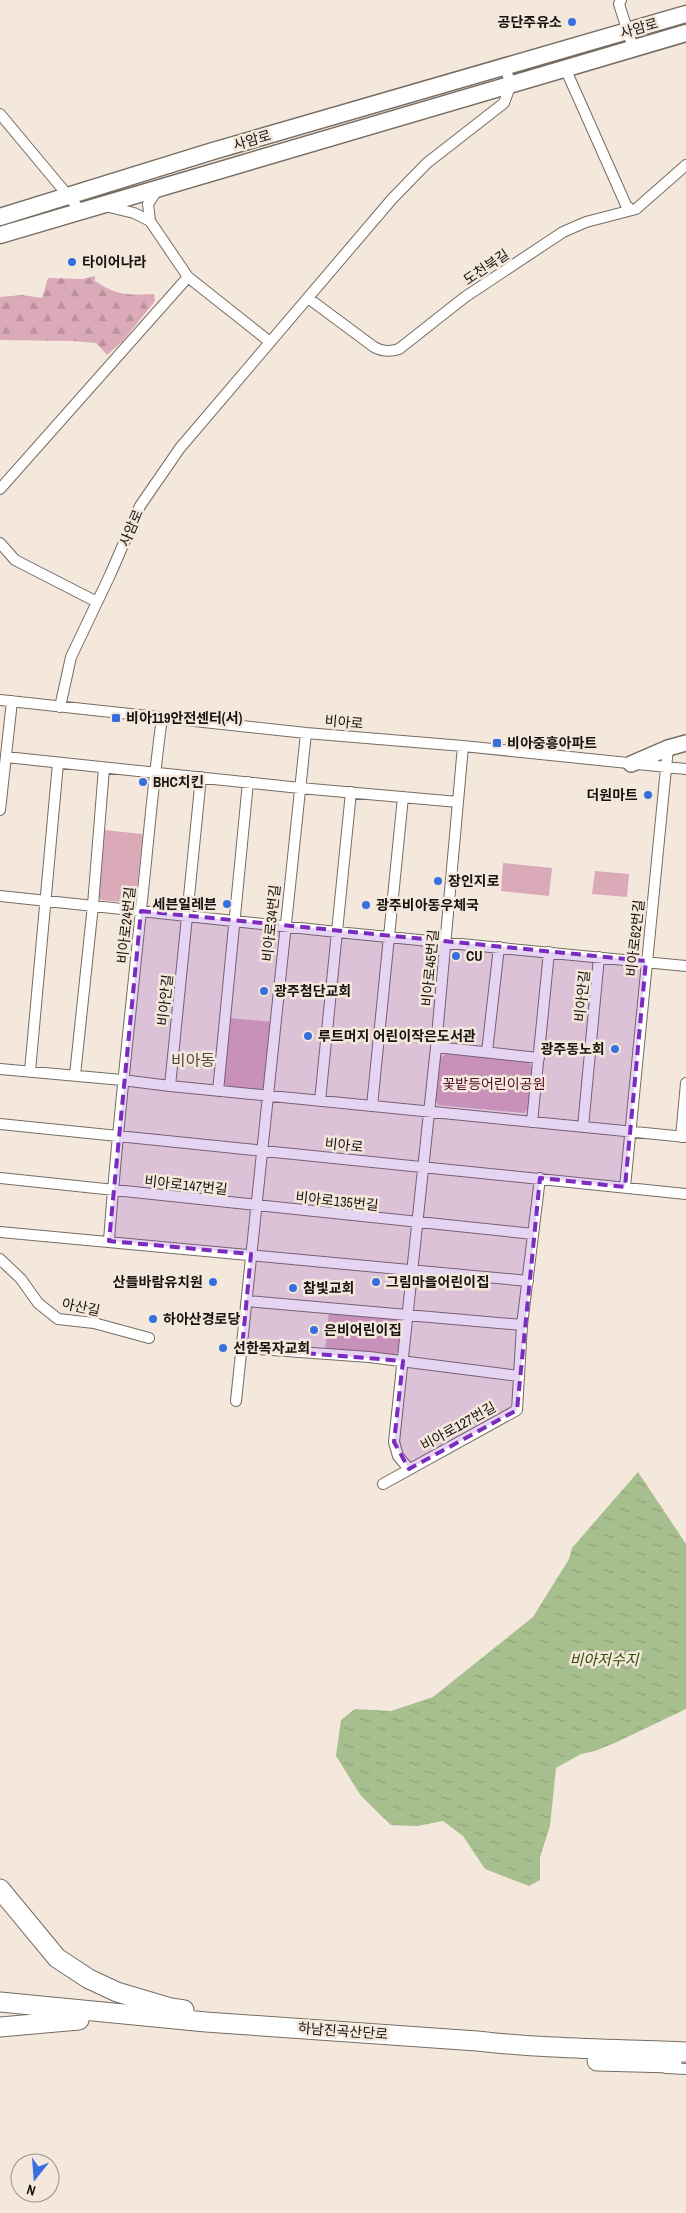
<svg xmlns="http://www.w3.org/2000/svg" width="686" height="2213" viewBox="0 0 686 2213" font-family="'Archivo Narrow','Noto Sans KR',sans-serif">
  <style>
    .forest { fill: url(#forest-firs) }
    .green { fill: #dbaab8 }
    .water { fill: url(#water-ripples) }
    .lines { fill: none; stroke-linecap: round; stroke-linejoin: round }
    .street-casing { stroke: #776c62; stroke-width: 12 }
    .secondary-casing { stroke: #776c62; stroke-width: 18 }
    .primary-casing { stroke: #776c62; stroke-width: 19 }
    .highway-casing { stroke: #776c62; stroke-width: 21 }
    .street { stroke: #fff; stroke-width: 10 }
    .secondary { stroke: #fff; stroke-width: 15 }
    .primary { stroke: #fff; stroke-width: 16 }
    .highway { stroke: #fff; stroke-width: 19 }
    .marked { fill: #7b2cbf; fill-opacity: 0.2; stroke: #7b2cbf; stroke-width: 4; stroke-dasharray: 10 6; stroke-linejoin: round }
    .poi-dot { fill: #386fde; stroke: #f4e8dd; stroke-width: 2 }
    .labels { text-anchor: middle; dominant-baseline: central; stroke-width: 5; stroke-linejoin: round; paint-order: stroke }
    .poi-label { font-size: 14px; font-weight: bold; fill: #17130f; stroke: #f4e8dd; text-anchor: start }
    .street-label { font-size: 14px; fill: #17130f; stroke: #f4e8dd }
    .park-label { font-size: 14px; fill: #530e2c; stroke: #f4e8dd }
    .water-label { font-size: 15px; font-style: italic; fill: #324d00; stroke: #f4e8dd }
    .quarter-label { font-size: 16px; fill: #554b42; stroke: #f4e8dd }
  </style>
  <defs>
    <pattern id="forest-firs" width="22" height="20" patternUnits="userSpaceOnUse" patternTransform="scale(1.25)"><rect width="22" height="20" fill="#dbaab8"/><path d="M5 1l3.5 6h-7zM16 11l3.5 6h-7z" fill="#bb919d"/></pattern>
    <pattern id="water-ripples" width="26" height="14" patternUnits="userSpaceOnUse" patternTransform="scale(1.25)"><rect width="26" height="14" fill="#a7bf8e"/><path d="M2 4q2-2 4 0t4 0M15 11q2-2 4 0t4 0" fill="none" stroke="#8fa379"/></pattern>
  </defs>
  <rect width="100%" height="100%" fill="#f4e8dd"/>
  <path class="forest" d="M95 276V281C117 296 128 295 154 294L155 301 122 342 107 355 96 343 72 341 0 340V297L22 295 42 298 48 278 83 279Z"/>
  <path class="green" d="M104 830 143 834 136 899 132 903 101 900 97 895Z
    M503 863 552 868 549 896 501 891Z
    M595 871 629 874 627 897 592 894Z
    M230 1018 271 1022 265 1086 258 1092 228 1088 223 1082Z
    M446 1054 527 1061 532 1067 529 1108 524 1113 438 1105 436 1101 440 1058Z
    M329 1311 397 1318 401 1324 399 1351 393 1356 325 1350Z"/>
  <path class="water" d="M638 1472 686 1544V1709L617 1742 595 1751 581 1754 556 1768 550 1826 540 1857V1880L529 1886 485 1869 463 1836 443 1821 417 1826 391 1825 361 1796 336 1756 341 1720 355 1709 391 1711 433 1697 533 1617 569 1559 572 1548Z"/>
  <g class="lines">
    <g class="street-casing">
      <path id="street" d="M621 0 619 4 633 48
        M565 68 626 205 631 210
        M0 114 80 210
        M105 206 134 213 150 221 148 204 158 189
        M150 221 188 277 270 342
        M308 298 374 347C383 352 390 352 399 349L465 297 563 232 586 222 636 209 686 165
        M0 489 188 277
        M0 543 15 560 97 602
        M0 700 306 733 463 746 686 769
        M60 707 71 657 110 575 140 506 180 448 392 199 427 163 504 103 511 84 505 68
        M6 757 300 788 458 802
        M0 810 12 701
        M0 896 337 932 686 966
        M436 1047 539 1058
        M487 1052 499 947
        M0 1069 122 1080 170 1086 686 1137
        M30 1071 58 763
        M75 1075 93 905 104 768
        M170 1086 201 777
        M218 1091 248 782
        M320 1101 351 792
        M372 1106 403 797
        M532 1122 549 952
        M0 1124 686 1194
        M583 1127 599 957
        M681 1137 686 1083
        M0 1178 533 1234
        M625 1187 668 748
        M0 1232 528 1281
        M109 1241C117 1130 130 1020 141 910 148 846 153 782 162 718
        M0 1259 21 1279 38 1303 58 1319 94 1323 149 1338
        M247 1301 522 1325
        M242 1348 369 1357 519 1376
        M236 1401 306 733
        M409 1469 398 1456 394 1442 436 1047 463 746
        M383 1484 517 1410 522 1325 540 1178
        M666 2068 686 2069"/>
    </g>
    <g class="secondary-casing">
      <path id="secondary" d="M631 764 668 748 686 743"/>
    </g>
    <g class="primary-casing">
      <path id="primary" d="M0 217 213 151 686 14
        M0 235 686 33"/>
    </g>
    <g class="highway-casing">
      <path id="highway" d="M0 1889 57 1958 89 1979 117 1992 171 2008 184 2010
        M0 2002 206 2022 477 2041C547 2049 616 2049 686 2052
        M0 2027 79 2020
        M597 2061 672 2063"/>
    </g>
    <use href="#street" class="street"/>
    <use href="#secondary" class="secondary"/>
    <use href="#primary" class="primary"/>
    <use href="#highway" class="highway"/>
  </g>
  <path class="marked" d="M141 911 646 961 625 1187 540 1178 517 1410 409 1469 394 1442 403 1361 242 1348 251 1254 109 1241Z"/>
  <g class="poi-dot">
    <circle cx="572" cy="22" r="5"/>
    <circle cx="72" cy="262" r="5"/>
    <rect x="111" y="713" width="10" height="10" rx="2.5"/>
    <rect x="492" y="738" width="10" height="10" rx="2.5"/>
    <circle cx="143" cy="782" r="5"/>
    <circle cx="648" cy="795" r="5"/>
    <circle cx="438" cy="881" r="5"/>
    <circle cx="227" cy="904" r="5"/>
    <circle cx="366" cy="905" r="5"/>
    <circle cx="456" cy="956" r="5"/>
    <circle cx="264" cy="991" r="5"/>
    <circle cx="308" cy="1036" r="5"/>
    <circle cx="615" cy="1049" r="5"/>
    <circle cx="213" cy="1282" r="5"/>
    <circle cx="376" cy="1282" r="5"/>
    <circle cx="293" cy="1288" r="5"/>
    <circle cx="153" cy="1319" r="5"/>
    <circle cx="314" cy="1330" r="5"/>
    <circle cx="223" cy="1348" r="5"/>
  </g>
  <g class="labels">
    <g class="poi-label">
      <text x="562" y="22" text-anchor="end">공단주유소</text>
      <text x="82" y="262">타이어나라</text>
      <text x="126" y="718">비아119안전센터(서)</text>
      <text x="507" y="743">비아중흥아파트</text>
      <text x="153" y="782">BHC치킨</text>
      <text x="638" y="795" text-anchor="end">더원마트</text>
      <text x="448" y="881">장인지로</text>
      <text x="217" y="904" text-anchor="end">세븐일레븐</text>
      <text x="376" y="905">광주비아동우체국</text>
      <text x="466" y="956">CU</text>
      <text x="274" y="991">광주첨단교회</text>
      <text x="318" y="1036">루트머지 어린이작은도서관</text>
      <text x="605" y="1049" text-anchor="end">광주동노회</text>
      <text x="203" y="1282" text-anchor="end">산들바람유치원</text>
      <text x="386" y="1282">그림마을어린이집</text>
      <text x="303" y="1288">참빛교회</text>
      <text x="163" y="1319">하아산경로당</text>
      <text x="324" y="1330">은비어린이집</text>
      <text x="233" y="1348">선한목자교회</text>
    </g>
    <g class="street-label">
      <text transform="translate(639 28) rotate(-16)">사암로</text>
      <text transform="translate(252 140) rotate(-16)">사암로</text>
      <text transform="translate(486 267) rotate(-34)">도천북길</text>
      <text transform="translate(131 528) rotate(-67)">사암로</text>
      <text transform="translate(344 722) rotate(5)">비아로</text>
      <text transform="translate(271 923) rotate(-84)">비아로34번길</text>
      <text transform="translate(126 925) rotate(-84)">비아로24번길</text>
      <text transform="translate(635 938) rotate(-84)">비아로62번길</text>
      <text transform="translate(430 968) rotate(-85)">비아로45번길</text>
      <text transform="translate(582 996) rotate(-84)">비아안길</text>
      <text transform="translate(165 1000) rotate(-84)">비아안길</text>
      <text transform="translate(344 1145) rotate(6)">비아로</text>
      <text transform="translate(186 1185) rotate(6)">비아로147번길</text>
      <text transform="translate(337 1201) rotate(6)">비아로135번길</text>
      <text transform="translate(81 1307) rotate(12)">아산길</text>
      <text transform="translate(458 1426) rotate(-29)">비아로127번길</text>
      <text transform="translate(343 2031) rotate(4)">하남진곡산단로</text>
    </g>
    <g class="park-label">
      <text x="494" y="1084">꽃밭등어린이공원</text>
    </g>
    <g class="water-label">
      <text x="604" y="1659">비아저수지</text>
    </g>
    <g class="quarter-label">
      <text x="193" y="1060">비아동</text>
    </g>
  </g>
  <g transform="translate(35 2178) rotate(197)"><circle r="24" fill="#f4e8dd" stroke="#9c938b"/>
  <path d="M0-4L9 19L0 12L-9 19Z" fill="#386fde"/>
  <text y="-8" font-size="14" font-weight="bold" text-anchor="middle" fill="#17130f">N</text>
  </g>
</svg>
